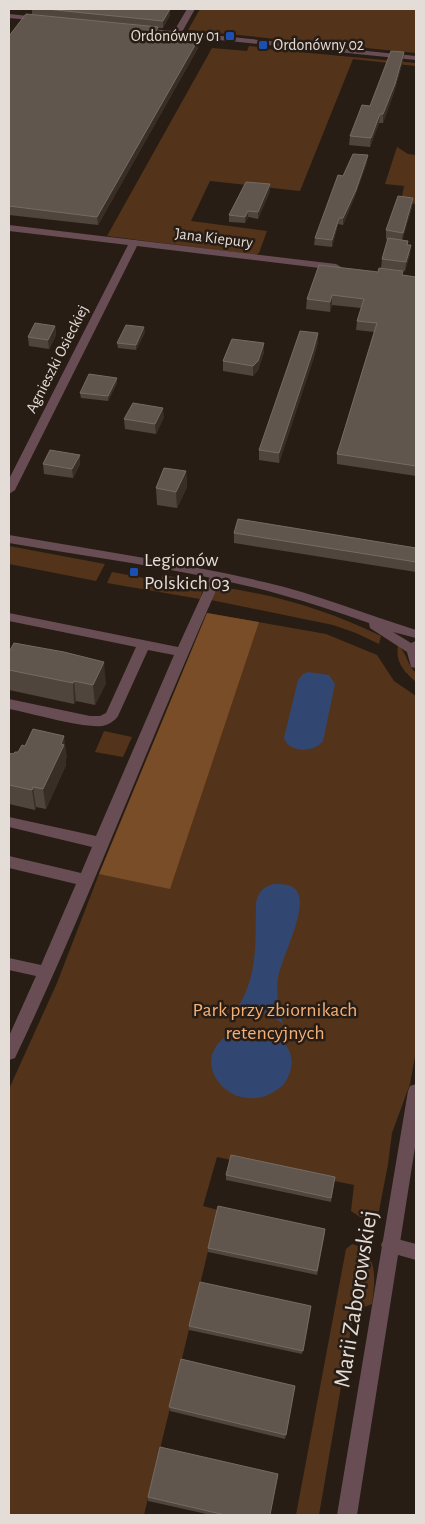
<svg xmlns="http://www.w3.org/2000/svg" width="425" height="1524" viewBox="0 0 425 1524" font-family="'Alegreya Sans',sans-serif">
  <style>
    .green { fill: #53341a }
    .forest { fill: #784d27 }
    .water { fill: #314772 }
    .lines { fill: none; stroke-linecap: round; stroke-linejoin: round }
    .minor { fill: #684e54; fill-rule: evenodd }
    .tertiary { fill: #684e54; fill-rule: evenodd }
    .wall { fill: #50453d }
    .shaded-wall { fill: #392e26 }
    .building { fill: #60564d; stroke: #756b63 }
    .transit-dot { fill: #1a4fb4; stroke: #281d15; stroke-width: 2 }
    .labels { text-anchor: middle; dominant-baseline: central; stroke-width: 5; stroke-linejoin: round; paint-order: stroke }
    .far-poi-label { font-size: 16px; fill: #e4dcd7; stroke: #281d15; text-anchor: end }
    .far-street-label { font-size: 16px; fill: #e4dcd7; stroke: #281d15 }
    .poi-label { font-size: 20px; fill: #e4dcd7; stroke: #281d15; text-anchor: start }
    .park-label { font-size: 20px; fill: #f4af77; stroke: #281d15 }
    .near-street-label { font-size: 24px; fill: #e4dcd7; stroke: #281d15 }
  </style>
  <rect width="100%" height="100%" fill="#281d15"/>
  <path class="green" d="M200 9H416V53L188 30Z
    M249 46 267 48V49L416 63 415 66 353 59 300 191 210 181 191 221 267 231 259 253 256 255 107 236 212 48 247 51Z
    M397 147 408 154 416 155V204L401 202 404 186 385 184Z
    M9 546 105 564 96 581 9 564Z
    M112 572 160 581 163 575 201 582 204 586 200 599 107 583Z
    M220 587C277 595 329 611 381 636L379 644 356 633 333 625 211 600 217 588Z
    M207 613 326 634 377 655 394 681 416 696V1051L410 1084 392 1133 388 1164 379 1211 372 1218 360 1217 351 1211 354 1185 217 1157 203 1206 218 1210 144 1515H9V1089L57 983 99 874Z
    M398 645C407 653 407 665 416 673V682C404 672 395 662 398 645Z
    M104 731 132 737 123 757 95 752Z
    M352 1244C379 1251 375 1282 372 1304L354 1311 319 1515H296L346 1249Z"/>
  <path class="forest" d="M207 613 259 622 170 889 99 874Z"/>
  <path class="water" d="M308 672 329 675 335 684 323 741C314 753 289 753 284 738L298 680 303 674Z
    M274 884C281 884 291 884 296 890 310 906 281 958 278 978 276 994 278 1009 283 1024 268 1012 253 1011 234 1014 259 976 255 946 256 903 259 891 263 887 274 884Z
    M247 1027C274 1030 303 1047 287 1079 284 1086 277 1090 270 1094 222 1116 178 1046 247 1027Z"/>
  <g class="lines">
    <path class="minor" d="M187 9H195L182 32 416 56V60L141 32 137 30 141 28 174 31Z
      M9 14 40 17 44 19 40 21 9 18Z
      M9 225 336 264 341 267 336 270 137 246 15 490 9 494V479L128 245 9 231Z
      M216 573 222 577C151 736 90 900 15 1058L9 1060V1036L36 976 9 970V958L41 965 76 884 9 868V856L81 873 92 847 9 827V817L96 836 174 655 148 650 118 716C115 721 108 725 102 726 81 728 31 713 9 709V699L90 716H100L106 713 136 647 9 621V613L178 647 210 577Z
      M390 1237 416 1244V1260L384 1251 381 1245 384 1239Z"/>
    <path class="tertiary" d="M9 535C94 550 180 562 264 582 316 594 365 614 416 630V638L393 632 411 643 416 641V668L411 667 407 652 370 628 369 623C340 613 311 603 282 595 193 570 100 559 9 543Z
      M416 1084V1141L357 1515H337L408 1091 410 1086Z"/>
  </g>
  <path class="wall" d="M32 9H170V15L163 28H158V36L198 40V48L98 225 9 215V36L32 14Z
    M403 61 394 92 383 123H379L370 147 349 145 350 136 370 106Z
    M367 162 355 196 343 225 338 224 332 247 314 245 315 238 343 176Z
    M270 191 258 219 248 217 245 223 229 222V215Z
    M413 198 412 207 402 240 408 241V245L410 254 405 271 381 268 382 259 388 240 386 239V230Z
    M403 275 416 277V476L337 464V454L374 332 356 330 357 321 361 308 332 305 330 312 306 309 307 299Z
    M55 326 56 335 49 349 29 346 28 337Z
    M145 332 136 350 118 348 117 343Z
    M318 342 313 360 279 463 259 460V450Z
    M264 352 258 370 253 376 223 371V361Z
    M117 378V383L108 401 81 398 80 393Z
    M164 417 156 434 125 429 124 419Z
    M80 455V464L73 478 44 474 43 464Z
    M186 471 187 487 177 508 157 505 156 488Z
    M234 533 416 548V572L234 543Z
    M9 652 106 683 95 705 76 701 74 704 9 690Z
    M9 753 13 754 67 757 66 758V765L46 809 36 807 35 810 9 804Z
    M226 1175 335 1177 331 1202 226 1180Z
    M325 1233 317 1275 208 1252V1248Z
    M311 1306 302 1354 189 1330V1326Z
    M295 1386 285 1439 170 1411 169 1407Z
    M148 1497 271 1515H211L148 1501Z"/>
  <path class="shaded-wall" d="M170 9V15L163 28V21Z
    M158 27 159 35 154 44V36Z
    M198 40V48L98 225 97 217Z
    M404 52 403 61 394 92 383 123V114Z
    M380 114 379 123 370 147 371 138Z
    M368 155 367 162 355 196 343 225V218Z
    M270 184V191L258 219V212Z
    M413 198 412 207 402 242 403 233Z
    M248 211V217L245 223V217Z
    M339 218 338 224 332 247V240Z
    M411 245 410 254 405 271 406 262Z
    M332 295V305L330 312V302Z
    M55 326 56 335 49 349 48 340Z
    M144 327 145 332 136 350V345Z
    M318 333V342L313 360 279 463V453Z
    M264 343V352L258 370 253 376V366Z
    M117 378V383L108 401V396Z
    M163 408 164 417 156 434 155 424Z
    M80 455V464L73 478 72 469Z
    M186 471 187 487 177 508 176 492Z
    M104 662 106 683 95 705 93 685Z
    M74 681 76 701 74 704 73 683Z
    M64 736 67 757 66 758V765L46 809 43 789Z
    M33 787 36 807 35 810 32 790Z"/>
  <path class="building" d="M46 9H170L163 21Z
    M26 14 158 27 154 36 198 40 97 217 9 206V36Z
    M391 51 404 52 395 84 383 114H380L371 138 350 136 362 105 370 106Z
    M353 154 368 155 356 190 343 218H339L332 240 315 238 338 175 343 176Z
    M246 182 270 184 258 212 248 211 245 217 229 215Z
    M398 196 413 198 403 233 386 230Z
    M388 238 408 241 407 245H411L406 262 382 259Z
    M319 265 378 272 379 268 403 271 402 275 416 277V466L337 454 377 323 357 321 364 299 332 295 330 302 307 299Z
    M35 323 55 326 48 340 28 337Z
    M126 325 144 327 136 345 117 343Z
    M300 331 318 333 313 351 279 453 259 450Z
    M232 339 264 343 258 361 253 366 223 361Z
    M89 374 117 378 108 396 80 393Z
    M133 403 163 408 155 424 124 419Z
    M50 450 80 455 72 469 43 464Z
    M164 468 186 471 176 492 156 488Z
    M238 519 416 548V562L234 533Z
    M14 643 64 652 104 662 93 685 74 681 73 683 9 670V652Z
    M33 729 64 736 61 744 64 745 43 789 33 787 32 790 9 785V753L13 754 15 752H18L22 745 25 746Z
    M231 1155 335 1177 331 1198 226 1175Z
    M218 1206 325 1229 317 1271 208 1248Z
    M200 1282 311 1306 303 1351 189 1326Z
    M181 1359 295 1386 286 1435 169 1407Z
    M160 1447 278 1474 270 1515H225L148 1497Z"/>
  <g class="transit-dot">
    <rect x="225" y="31" width="10" height="10" rx="2.5"/>
    <rect x="258" y="40" width="10" height="10" rx="2.5"/>
    <rect x="129" y="567" width="10" height="10" rx="2.5"/>
  </g>
  <g class="labels">
    <g class="far-poi-label">
      <text x="220" y="36">Ordonówny 01</text>
      <text x="273" y="45" text-anchor="start">Ordonówny 02</text>
    </g>
    <g class="far-street-label">
      <text transform="translate(214 238) rotate(7)">Jana Kiepury</text>
      <text transform="translate(57 359) rotate(-63)">Agnieszki Osieckiej</text>
    </g>
    <g class="poi-label">
      <text x="144" y="560">Legionów<tspan x="144" dy="23">Polskich 03</tspan></text>
    </g>
    <g class="park-label">
      <text x="275" y="1010">Park przy zbiornikach<tspan x="275" dy="23">retencyjnych</tspan></text>
    </g>
    <g class="near-street-label">
      <text transform="translate(356 1299) rotate(-81)">Marii Zaborowskiej</text>
    </g>
  </g>
  <rect width="425" height="1524" fill="none" stroke="#e4dcd7" stroke-width="20"/>
</svg>
